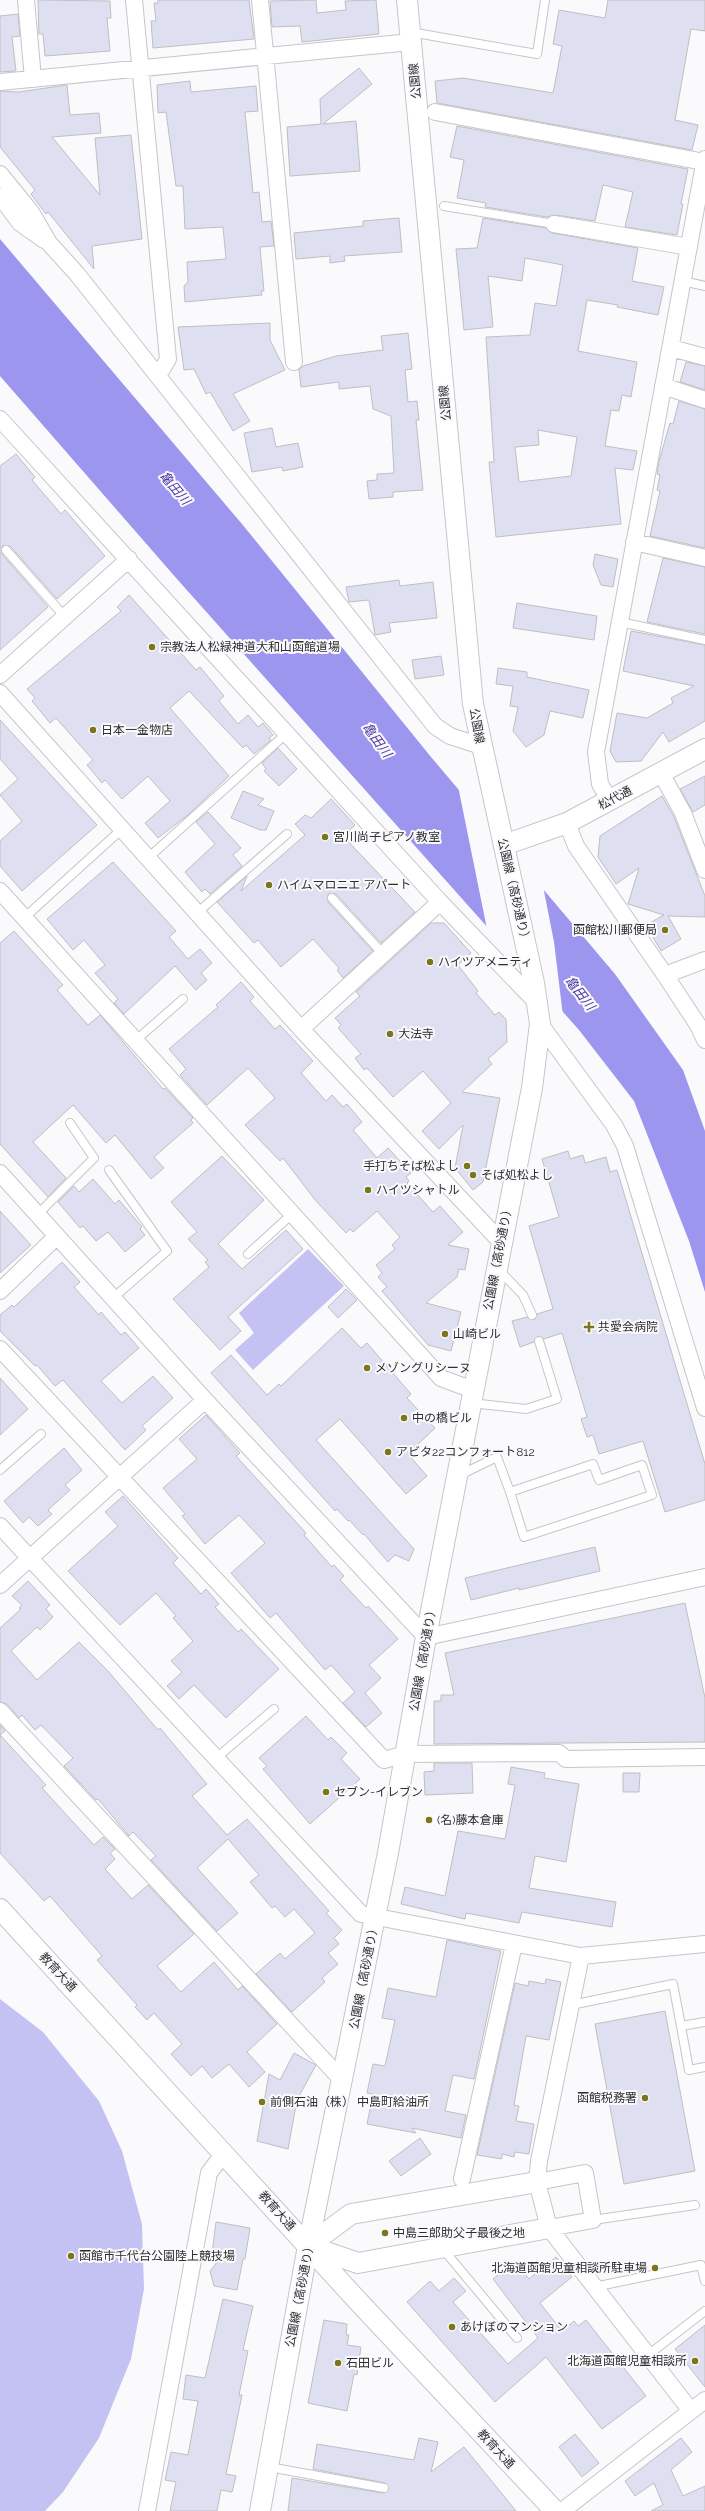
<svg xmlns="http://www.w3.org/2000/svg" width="705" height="2511" viewBox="0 0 705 2511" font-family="Raleway,'Noto Sans JP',sans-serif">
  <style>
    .green { fill: #c3c2f2 }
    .water { fill: #9d96ef }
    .pier { fill: #fafafd }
    .building { fill: #dfdff2; stroke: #bfbfc2; fill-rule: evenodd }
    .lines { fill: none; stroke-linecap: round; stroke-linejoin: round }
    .service-casing { stroke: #c6c6ca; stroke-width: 10 }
    .minor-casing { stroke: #c6c6ca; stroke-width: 18 }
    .tertiary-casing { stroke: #c6c6ca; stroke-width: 22 }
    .service { stroke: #fff; stroke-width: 8 }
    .minor { stroke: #fff; stroke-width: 16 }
    .tertiary { stroke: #fff; stroke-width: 20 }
    .poi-dot { fill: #7b761b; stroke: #fafafd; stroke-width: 1.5 }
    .labels { text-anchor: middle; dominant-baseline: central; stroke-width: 4; stroke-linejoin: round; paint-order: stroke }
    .street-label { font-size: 12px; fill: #2e2e30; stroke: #fafafd }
    .poi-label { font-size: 12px; fill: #2e2e30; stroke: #fafafd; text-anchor: start }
    .water-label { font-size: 13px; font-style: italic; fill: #4d39a0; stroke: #fafafd }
  </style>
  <rect width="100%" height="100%" fill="#fafafd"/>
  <path class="green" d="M308 1249 344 1286 253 1370 235 1350 254 1333 239 1313Z
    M0 1999 43 2032 99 2101 122 2151 142 2224 144 2289 131 2359 99 2438 63 2492 45 2511H0Z"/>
  <path class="water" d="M0 239 242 524 431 757 615 974 683 1070 705 1131V1292L689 1241 634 1101 579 1030 177 579 0 376Z"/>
  <path class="pier" d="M458 786 543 886 554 942 563 1016 487 929Z"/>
  <path class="building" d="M38 0 110 1 111 18H107L110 51 45 56 43 34H39Z
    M158 0H249L254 39 153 48 151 21H156L154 3H158Z
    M316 0 317 13 346 10 345 1 376 0 379 34 302 42 300 26 272 27 270 1Z
    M608 0H705V31L691 29 675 120 698 125 692 150 437 103 435 81 463 78 553 93 562 46 553 44 559 10 605 18Z
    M18 14 20 36 12 37 16 71 0 72V16Z
    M359 68 372 84 323 124 356 121 360 171 290 176 287 127 321 124 320 99Z
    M190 81 191 92 256 86 258 111 245 112 253 193 259 192 262 222 271 221 274 246 260 247 264 291H261L262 295 185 302 184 286 188 282 187 262 226 259 223 227 185 229 183 186H176L166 112 158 113 157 85Z
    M67 85 70 115 99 113 101 133 52 137 100 195 95 138 131 135 142 239 92 246 94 269 48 212 46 214 31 194 35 190 0 147V91L18 92Z
    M457 126 688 169 681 204H683L677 235 625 227 633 192 603 185 595 221 556 215 547 217 485 207 486 203 457 198 464 160 450 157Z
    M399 218 402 252 344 256 345 261 330 263V256L296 259 294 233 363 226V221Z
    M483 218 546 228 552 233 638 248 632 281 664 287 658 315 617 307 618 305 587 300 578 351 637 362 631 397 622 395 619 411 611 410 605 446 637 451 633 470 615 468 621 524 496 537 489 462H494L486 337 530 335 535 303 556 306 563 265 525 258 522 281 488 276 493 327 464 330 456 249 477 248ZM538 430 577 437 571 476 519 482 515 447 539 445Z
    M270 323V340L285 370 233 394 250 421 233 431 210 392 206 394 194 369 184 370 178 327Z
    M408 333 412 369 405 370 408 402 417 401 419 420H416L423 490 393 492V497L369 499 367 481 377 480V474L394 473 391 416 373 409 370 386 339 389V382L301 387 299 370 303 366 336 356 383 350 381 336Z
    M686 362 705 366V390L680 382Z
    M679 401 705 409V548L650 536 660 491 657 490 660 475 657 474 659 461 670 423 673 424Z
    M272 428 276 447 298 443 303 467 283 471 282 467 252 472 244 433Z
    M16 454 35 477 32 480 61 514 65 510 105 556 57 599 10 546H2V554L48 607 0 650V466Z
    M595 554 618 559 613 587 601 585 593 565Z
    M663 558 705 567V634L647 622Z
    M399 580 400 586 433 582 437 618 389 623 391 632 375 635 369 600 349 602 346 587Z
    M129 595 196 670 200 667 224 696 219 701 238 724 248 715 258 727 263 723 273 735 269 738 271 740 254 754 246 745 243 748 189 691 170 708 229 776 189 814 158 838 145 823 170 801 148 776 122 799 105 780 102 783 87 765 93 760 56 718 50 723 32 701 35 698 27 689 121 611 117 607Z
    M517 603 597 616 594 640 513 628Z
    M631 631 705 645V721L669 742 663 732 641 761 616 762 610 751 617 713 647 718 673 703 671 698 694 686 623 671Z
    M441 656 444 675 415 679 412 660Z
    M498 668 527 672V677L589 690 583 718 550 711 544 735 526 747 513 731 518 707 510 706 513 686 496 684Z
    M0 720 97 825 22 891 0 866V841L22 821 0 795 18 779 0 759Z
    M278 748 297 769 279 786 264 771 266 769 262 763Z
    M705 776V805L693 812 680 789Z
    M243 791 264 799 258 805 274 811 266 830H260L231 818Z
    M662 796 674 817 705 896V917L668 916 681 939 661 951 646 925 664 915 628 904 639 868 616 884 598 857 600 836Z
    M331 799 355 825 343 836 415 912 381 943 336 894H328V902L373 951 343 978 337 970 339 968 313 939 281 967 258 940 254 943 217 902 247 876 241 891 305 835 295 824 305 815 311 818Z
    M208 812 241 848 233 855 242 866 210 894 205 889 202 892 185 872 215 844 196 822Z
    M113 862 176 931 169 937 188 959 200 949 212 963 201 973 207 980 196 990 175 966 124 1014 114 1003 118 999 95 973 105 965 84 940 73 950 47 919Z
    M431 923H444L471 953 458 965 478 991 476 993 495 1015 499 1012 506 1019 507 1042 488 1059 492 1064 462 1092 500 1098 483 1182 473 1190 455 1168 463 1125 439 1149 422 1131 451 1103 423 1071 393 1097 367 1068 364 1070 355 1058 361 1054 338 1028 341 1025 335 1018 360 996 356 992Z
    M14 931 63 985 57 990 88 1025 100 1015 163 1089 165 1088 193 1118 191 1120 193 1123 154 1157 164 1168 151 1179 115 1135 106 1143 73 1105 33 1142 66 1178 48 1197 0 1144V943Z
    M241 982 254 997 250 1001 275 1029 280 1025 313 1061 301 1073 326 1101 332 1095 343 1107 347 1104 362 1122 353 1130 377 1158 388 1148 411 1173 406 1177 409 1181 407 1183 433 1212 440 1206 463 1232 448 1245 469 1249 465 1270 459 1269 457 1277 426 1303 461 1312 451 1351 428 1345 382 1291 387 1287 378 1277 382 1273 376 1265 395 1249 392 1245 400 1237 377 1211 353 1232 350 1229 346 1233 316 1201 283 1158 280 1161 245 1125 275 1098 248 1068 207 1105 180 1075 186 1069 169 1049 218 1007 216 1005Z
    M568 1151 570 1159 583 1155 585 1163 606 1157 610 1172 617 1170 705 1464V1500L665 1512 643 1441 599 1454 593 1435 587 1437 581 1419 587 1417 562 1333 544 1339 538 1336 534 1342 520 1347 512 1321 527 1317 534 1320 537 1314 553 1309 529 1226 559 1217 542 1159Z
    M222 1156 264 1200 218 1244 242 1269 286 1230 303 1249 228 1317 241 1331 220 1350 173 1299 209 1267 205 1262 208 1260 188 1239 197 1232 171 1202Z
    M93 1179 115 1204 119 1200 142 1227 140 1229 145 1235 125 1252 108 1232 96 1241 83 1226 80 1228 58 1202 74 1186 79 1192Z
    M0 1211 31 1245 0 1273Z
    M62 1262 80 1282 74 1287 99 1315 101 1312 121 1335 125 1332 139 1348 101 1381 122 1403 153 1376 173 1398 142 1426 146 1430 125 1450 63 1380 55 1386 37 1365 35 1366 0 1331V1315L12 1305 14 1307Z
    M346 1289 357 1300 338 1318 328 1307Z
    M342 1328 361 1348 367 1343 411 1394 407 1398 435 1428 408 1454 427 1476 406 1494 340 1419 316 1440 414 1549 409 1561 395 1555 388 1562 364 1534 363 1535 349 1520 348 1521 337 1509 335 1511 211 1373 231 1355 267 1395 279 1384 281 1386Z
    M0 1378 28 1409 0 1435Z
    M206 1415 240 1453 236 1456 306 1533 304 1535 332 1567 334 1565 344 1576 340 1580 366 1608 368 1606 398 1639 369 1665 381 1678 365 1693 382 1713 366 1727 343 1703 355 1692 331 1665 325 1670 276 1613 270 1618 231 1573 265 1543 239 1515 205 1544 182 1516 185 1514 163 1488 197 1459 179 1439Z
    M64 1448 82 1470 65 1485 70 1490 48 1510 52 1514 38 1526 29 1517 23 1523 4 1501Z
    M123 1496 178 1558 173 1563 201 1594 206 1589 219 1604 215 1607 238 1632 241 1629 279 1669 226 1718 194 1685 179 1699 167 1686 182 1672 171 1661 193 1641 173 1618 176 1616 156 1593 120 1625 68 1571 118 1526 105 1512Z
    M595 1547 600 1571 519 1590V1588L471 1600 465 1578Z
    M28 1581 50 1605 46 1609 53 1617 40 1630 37 1627 11 1651 37 1680 79 1642 108 1671 158 1730 160 1728 207 1784 192 1796 227 1835 247 1819 329 1911 326 1913 342 1930 334 1938 339 1944 328 1953 338 1964 322 1978 325 1982 292 2012 256 1974 280 1953 285 1959 315 1933 294 1909 285 1917 275 1906 272 1908 250 1882 259 1875 228 1839 197 1868 238 1913 217 1931 151 1860 156 1856 133 1832 129 1836 98 1799 96 1800 64 1766 73 1758 41 1725 35 1730 22 1715 19 1718 7 1704 0 1702V1628L21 1609 19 1608 22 1605 12 1596Z
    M685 1603 705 1698V1742L434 1744V1701H441V1695H454L445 1653Z
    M306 1716 328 1740 331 1737 347 1753 341 1759 360 1779 310 1824 263 1769 267 1766 259 1758Z
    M0 1725 5 1731 0 1735 46 1785 42 1788 94 1845 103 1837 115 1849 110 1853 115 1859 105 1869 132 1899 148 1885 194 1934 157 1966 181 1992 214 1962 238 1990 242 1986 277 2024 247 2052 265 2072 249 2087 229 2064 212 2078 202 2066 191 2076 171 2054 182 2044 154 2013 147 2020 135 2007 137 2005 97 1960 102 1956 50 1896 44 1901 0 1853Z
    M434 1763H472L473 1793 425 1795 424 1772 434 1771Z
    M511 1767 545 1773 544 1778 579 1784 566 1862 535 1856 529 1888 616 1902 612 1927 522 1912 519 1923 466 1913 465 1919 401 1904 405 1887 445 1896 458 1831 505 1839 515 1785 508 1784Z
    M623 1773H640L639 1792H623Z
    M447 1940 501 1951 474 2079 453 2075 445 2111 466 2115 461 2138 412 2128 416 2133 367 2124 373 2094 367 2093 373 2064 385 2066 395 2020 382 2018 388 1988 436 1997Z
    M546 1979 561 1982 549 2040 526 2036 514 2105 519 2106 516 2121 534 2124 529 2154 515 2152 514 2157 502 2154V2159L477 2155 515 1983 528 1986 529 1981 545 1984Z
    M665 2011 695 2171 624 2184 595 2024Z
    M294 2053 316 2065 297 2100 288 2149 257 2141 269 2074 280 2080Z
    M420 2138 431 2154 401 2176 389 2161Z
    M216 2222 250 2228 245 2259H243L237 2290 214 2286 210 2271 222 2256 212 2254Z
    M556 2257 572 2277 540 2303 562 2331 574 2321 578 2326 586 2320 646 2396 602 2429 546 2357 495 2402 407 2302 430 2281 439 2291 454 2278 466 2291 453 2302 508 2364 538 2338 493 2279 515 2261 529 2279Z
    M223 2299 253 2306 243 2350 248 2351 239 2395H242L226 2474 236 2476 232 2492 221 2490 217 2511H170L176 2482 165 2480 171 2452 188 2455 198 2401 183 2399 186 2375 205 2378Z
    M324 2320 347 2324 346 2335H349L347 2345 361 2347 357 2375 354 2374 347 2411 308 2403Z
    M705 2325V2387L675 2349Z
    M575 2434 599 2463 582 2477 559 2447Z
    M419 2438 438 2442 431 2472 464 2447 516 2511H288L292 2478 383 2493 389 2489 385 2483 313 2469 317 2444 414 2460Z
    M681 2438 692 2452 671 2470 683 2496 705 2486V2511H651L663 2505 654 2483 635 2496 625 2481Z"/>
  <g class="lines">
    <g class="service-casing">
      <path id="service" d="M410 32 537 54 545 0
        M444 206 554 224
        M683 281 705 286
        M6 550 65 617
        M620 622 705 640
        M148 858 287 733
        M332 898 383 954
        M197 913 287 834
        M24 918 122 829
        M135 1041 183 999
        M109 1170 167 1251 113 1298
        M37 1215 94 1158 70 1123
        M248 1254 292 1214
        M499 1270 523 1295 532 1315
        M471 1403 526 1409 557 1399 539 1341
        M0 1470 41 1434
        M460 1475 497 1457 510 1492 593 1464 599 1480 642 1465 652 1495 524 1537 510 1492
        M215 1759 274 1709
        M571 2005 673 1984 681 2026
        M705 2022 681 2026 689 2070 705 2067
        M593 2220 695 2205
        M443 2249 517 2338
        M594 2287 701 2265 705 2281
        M648 2355 705 2311
        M269 2467 384 2488"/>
    </g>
    <g class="minor-casing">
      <path id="minor" d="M26 0 33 79
        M134 0 168 359 158 376
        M260 0 294 362
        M0 82 411 42
        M435 112 704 162
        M0 174 31 212 49 243 77 274 435 726 450 736 481 746
        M0 196 20 223 44 240
        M554 224 689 247
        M671 348 705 357
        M663 386 705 400
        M0 419 440 902 538 1004
        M634 542 705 558
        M0 675 129 559
        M0 693 301 1029 501 1242
        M661 773 683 813 705 870
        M610 801 600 784 596 752 705 159
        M567 823 576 846 665 975 698 1025 705 1040
        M0 891 441 1378 473 1390
        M665 975 705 960
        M540 1024 614 1125 625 1146 705 1408
        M301 1029 440 902
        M0 1173 205 1400 426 1637 705 1577
        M0 1291 57 1236
        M0 1349 384 1760 405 1754 559 1753 566 1759 705 1757
        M0 1526 361 1914 581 1956
        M0 1585 205 1400
        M0 1711 343 2081
        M462 2179 514 1944
        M537 2182 585 2173 593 2220 549 2228
        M691 2411 549 2228 537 2182 539 2161 581 1956 705 1944
        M147 2511 209 2173 224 2153
        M562 2511 705 2400"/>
    </g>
    <g class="tertiary-casing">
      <path id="tertiary" d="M504 845 567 823 705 749
        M0 1909 356 2299 555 2511
        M537 2182 351 2214 308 2246 358 2263 549 2228
        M260 2511 308 2246 388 1853 426 1637 532 1088 540 1024 534 983 473 704 407 0"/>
    </g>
    <use href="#service" class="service"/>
    <use href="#minor" class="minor"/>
    <use href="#tertiary" class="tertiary"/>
  </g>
  <g class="poi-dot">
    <circle cx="152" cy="647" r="4"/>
    <circle cx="93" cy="730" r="4"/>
    <circle cx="325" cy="837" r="4"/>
    <circle cx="269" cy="885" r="4"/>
    <circle cx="665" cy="930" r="4"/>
    <circle cx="430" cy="962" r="4"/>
    <circle cx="390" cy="1034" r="4"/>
    <circle cx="467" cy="1166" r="4"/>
    <circle cx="473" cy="1175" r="4"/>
    <circle cx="368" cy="1190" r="4"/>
    <path d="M587 1321h4v4h4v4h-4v4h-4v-4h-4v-4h4z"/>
    <circle cx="445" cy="1334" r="4"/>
    <circle cx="367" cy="1368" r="4"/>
    <circle cx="404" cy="1418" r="4"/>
    <circle cx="388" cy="1452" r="4"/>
    <circle cx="326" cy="1792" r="4"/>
    <circle cx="429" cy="1820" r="4"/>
    <circle cx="645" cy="2098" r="4"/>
    <circle cx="262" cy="2102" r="4"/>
    <circle cx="385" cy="2233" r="4"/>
    <circle cx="71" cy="2256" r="4"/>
    <circle cx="655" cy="2268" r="4"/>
    <circle cx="452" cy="2327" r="4"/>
    <circle cx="695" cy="2361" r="4"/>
    <circle cx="338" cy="2363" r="4"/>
  </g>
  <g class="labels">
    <g class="street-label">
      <text transform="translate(415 81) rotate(-95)">公園線</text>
      <text transform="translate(445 403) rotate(-95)">公園線</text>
      <text transform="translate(477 726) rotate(80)">公園線</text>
      <text transform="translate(615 798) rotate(-28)">松代通</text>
      <text transform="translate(514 891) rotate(77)">公園線（高砂通り）</text>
      <text transform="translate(498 1257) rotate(-79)">公園線（高砂通り）</text>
      <text transform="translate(423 1658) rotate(-80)">公園線（高砂通り）</text>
      <text transform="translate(58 1972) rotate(47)">教育大通</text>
      <text transform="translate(364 1976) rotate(-79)">公園線（高砂通り）</text>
      <text transform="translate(277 2211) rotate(48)">教育大通</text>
      <text transform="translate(300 2294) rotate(-79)">公園線（高砂通り）</text>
      <text transform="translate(496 2449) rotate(47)">教育大通</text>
    </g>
    <g class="poi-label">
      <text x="160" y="647">宗教法人松緑神道大和山函館道場</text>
      <text x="101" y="730">日本一金物店</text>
      <text x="333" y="837">宮川尚子ピアノ教室</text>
      <text x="277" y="885">ハイムマロニエ アパート</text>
      <text x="657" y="930" text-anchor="end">函館松川郵便局</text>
      <text x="438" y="962">ハイツアメニティ</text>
      <text x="398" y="1034">大法寺</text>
      <text x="459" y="1166" text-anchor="end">手打ちそば松よし</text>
      <text x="481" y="1175">そば処松よし</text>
      <text x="376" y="1190">ハイツシャトル</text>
      <text x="598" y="1327">共愛会病院</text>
      <text x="453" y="1334">山崎ビル</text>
      <text x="375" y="1368">メゾングリシーヌ</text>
      <text x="412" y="1418">中の橋ビル</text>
      <text x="396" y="1452">アビタ22コンフォート812</text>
      <text x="334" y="1792">セブン-イレブン</text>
      <text x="437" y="1820">(名)藤本倉庫</text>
      <text x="637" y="2098" text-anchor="end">函館税務署</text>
      <text x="270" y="2102">前側石油（株） 中島町給油所</text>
      <text x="393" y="2233">中島三郎助父子最後之地</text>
      <text x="79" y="2256">函館市千代台公園陸上競技場</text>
      <text x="647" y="2268" text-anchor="end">北海道函館児童相談所駐車場</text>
      <text x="460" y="2327">あけぼのマンション</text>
      <text x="687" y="2361" text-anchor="end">北海道函館児童相談所</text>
      <text x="346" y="2363">石田ビル</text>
    </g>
    <g class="water-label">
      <text transform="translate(175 488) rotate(50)">亀田川</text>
      <text transform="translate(377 740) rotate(54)">亀田川</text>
      <text transform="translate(580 993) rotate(52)">亀田川</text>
    </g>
  </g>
</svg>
